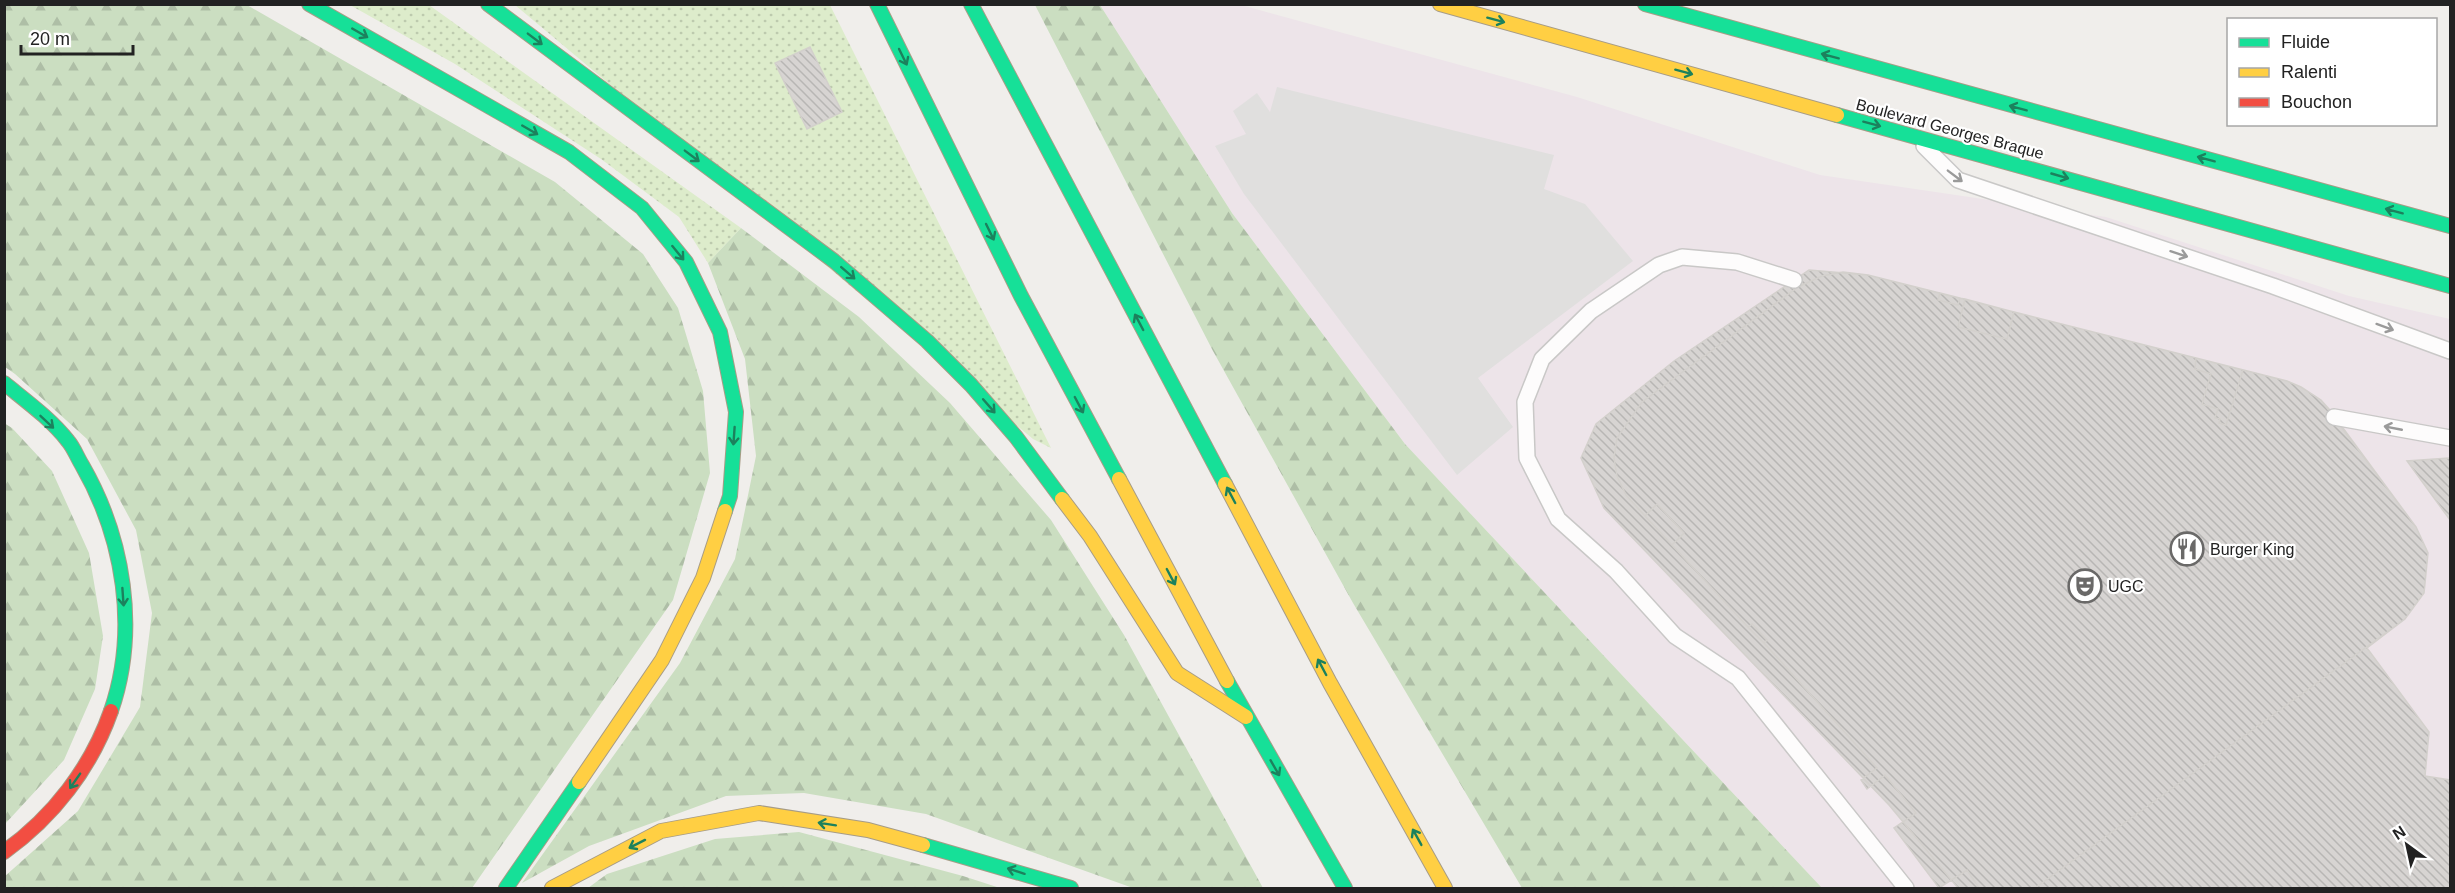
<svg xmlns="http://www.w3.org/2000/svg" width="2455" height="893" viewBox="0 0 2455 893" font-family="Helvetica,sans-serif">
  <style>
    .industrial { fill: #ede4e9 }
    .grass { fill: url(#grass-dots) }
    .forest { fill: url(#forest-firs) }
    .parking { fill: #e0dfde }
    .building { fill: url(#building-back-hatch); stroke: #d3d0cc; stroke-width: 1.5 }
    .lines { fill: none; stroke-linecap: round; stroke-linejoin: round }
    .lane-casing { stroke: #c9c8c7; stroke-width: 18 }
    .fast-casing { stroke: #a79c86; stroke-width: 16 }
    .slow-casing { stroke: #a79c86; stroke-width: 16 }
    .jam-casing { stroke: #a79c86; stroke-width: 16 }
    .lane { stroke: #fdfcfc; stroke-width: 15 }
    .fast { stroke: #16e098; stroke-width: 14 }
    .slow { stroke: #ffcf43; stroke-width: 14 }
    .jam { stroke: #f24e42; stroke-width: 14 }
    .oneway { stroke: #1c815d }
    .oneway2 { stroke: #9a9a9a }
    .labels { text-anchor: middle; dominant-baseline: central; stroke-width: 4.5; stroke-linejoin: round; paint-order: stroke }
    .street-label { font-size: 16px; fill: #222; stroke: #fff }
    .poi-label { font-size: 16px; fill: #222; stroke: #fff; text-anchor: start }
  </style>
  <defs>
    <pattern id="grass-dots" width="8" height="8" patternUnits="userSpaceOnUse" patternTransform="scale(1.5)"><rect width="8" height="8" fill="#ddeccb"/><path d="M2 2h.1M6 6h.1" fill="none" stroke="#bdcaae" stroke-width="1.8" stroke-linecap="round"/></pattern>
    <pattern id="forest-firs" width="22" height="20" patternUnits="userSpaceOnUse" patternTransform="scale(1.5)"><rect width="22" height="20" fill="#cbdec1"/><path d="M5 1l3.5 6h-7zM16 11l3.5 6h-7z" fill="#aebea6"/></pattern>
    <pattern id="building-back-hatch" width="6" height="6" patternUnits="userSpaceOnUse" patternTransform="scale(1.5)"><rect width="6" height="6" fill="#d7d4d2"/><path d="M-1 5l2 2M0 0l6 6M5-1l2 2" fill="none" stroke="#b8b6b4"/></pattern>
  </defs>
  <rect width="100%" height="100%" fill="#f0eeeb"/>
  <path class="industrial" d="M1100 5H1241L1577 97 1820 175 2106 217 2349 296 2450 319V888H1822L1405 444 1232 213Z"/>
  <path class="grass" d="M350 5H429L741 228 708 263 679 217 601 159 455 64Z
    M515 5H830L1051 448 1033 439Z"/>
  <path class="forest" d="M5 5H247L555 182 643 254 678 308 703 391 710 473 673 600 472 888H5L4 877 78 811 140 707 152 613 136 530 87 439 15 374 5 367Z
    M1035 5H1100L1232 213 1405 444 1822 888H1522L1353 603 1213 351Z
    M741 228 859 317 950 403 1051 520 1124 635 1263 888H1133L926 814 804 793 726 796 589 846 522 883 680 663 735 559 756 456 745 359 708 263Z
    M4 423 12 428 52 471 89 553 103 636 95 689 64 760 5 824Z
    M799 832 963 876 1000 888H588L607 874 715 839Z"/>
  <path class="parking" d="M1277 87 1554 155 1544 189 1585 204 1633 261 1478 378 1513 427 1457 475 1244 194 1215 146 1246 134 1233 111 1257 93 1270 112Z"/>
  <path class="building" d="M810 47 842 112 807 129 775 63Z
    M1809 270 1868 275 2287 381 2301 387 2321 400 2329 409 2416 527 2428 553 2424 593 2405 619 2035 888H1958L1889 805 1604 508 1581 458 1596 424 1674 361Z
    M1843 272 1868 275 1940 293 1938 300 1958 305 1960 298 1965 299 1958 327 2007 339 2014 312 2196 358 2195 369 2211 374 2202 404 2218 409 2215 418 2220 419 2219 423 2226 425 2243 370 2287 381 2301 387 2321 400 2416 527 2428 553 2424 593 2405 619 2367 648 2429 732 2425 776 2450 780V888H1979L1967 870 1939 888 1894 828 1916 813 1885 775 1867 789 1861 780 1877 768 1764 643 1767 640 1752 624 1748 627 1672 545 1684 533 1657 504 1645 516 1626 495 1617 476 1614 458 1617 438 1642 402 1798 287 1822 276Z
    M1940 293 1960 298 1958 305 1938 300Z
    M1965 299 2014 312 2007 339 1958 327Z
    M2196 358 2243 370 2226 425 2219 423 2220 419 2215 418 2218 409 2202 404 2211 374 2195 369Z
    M2449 458 2450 459V520L2407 461Z
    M1657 504 1684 533 1672 545 1645 516Z
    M1752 624 1767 640 1764 643 1748 627Z"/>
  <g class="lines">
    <g class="lane-casing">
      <path id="lane" d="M1924 146 1958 180 2273 286 2450 351
        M1794 280 1737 262 1682 257 1659 265 1591 311 1542 359 1525 402 1527 458 1558 519 1616 571 1675 636 1738 678 1906 888
        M2334 417 2450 438"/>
    </g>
    <g class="fast-casing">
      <path id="fast" d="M309 4 569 152 642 208 686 262 720 332 736 412 730 496 725 511
        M488 4 834 261 927 341 971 385 1016 437 1062 499
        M877 4 1021 296 1119 479
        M971 4 1225 484
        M1645 4 2450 226
        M1837 115 2450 286
        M4 383C26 401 51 419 68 441 74 448 77 457 82 465 124 538 139 630 111 711
        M1227 681 1345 888
        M923 845 1071 888
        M506 888 579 782"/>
    </g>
    <g class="slow-casing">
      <path id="slow" d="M1440 4 1837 115
        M1119 479 1227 681
        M1225 484 1330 683 1445 888
        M1062 499 1090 536 1177 673 1246 717
        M579 782 662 660 703 578 725 511
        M552 888 661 831 759 813 868 830 923 845"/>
    </g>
    <g class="jam-casing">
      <path id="jam" d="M4 852C53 817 91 768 111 711"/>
    </g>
    <use href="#lane" class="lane"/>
    <use href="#fast" class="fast"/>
    <use href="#slow" class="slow"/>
    <use href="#jam" class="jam"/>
  </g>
  <defs><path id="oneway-shaft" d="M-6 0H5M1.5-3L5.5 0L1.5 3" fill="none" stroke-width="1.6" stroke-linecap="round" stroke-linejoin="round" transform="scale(1.5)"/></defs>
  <g class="oneway">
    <use href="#oneway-shaft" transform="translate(1496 20) rotate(15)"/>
    <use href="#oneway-shaft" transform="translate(360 33) rotate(30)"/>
    <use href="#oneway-shaft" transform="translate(535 39) rotate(37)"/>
    <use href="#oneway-shaft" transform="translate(1830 56) rotate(-165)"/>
    <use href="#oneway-shaft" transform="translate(903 57) rotate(64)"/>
    <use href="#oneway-shaft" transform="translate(1684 72) rotate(15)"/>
    <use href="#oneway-shaft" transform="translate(2018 108) rotate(-165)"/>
    <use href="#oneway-shaft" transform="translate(1872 124) rotate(15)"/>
    <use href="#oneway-shaft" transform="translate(530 130) rotate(30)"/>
    <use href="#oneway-shaft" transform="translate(692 156) rotate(37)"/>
    <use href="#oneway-shaft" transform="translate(2206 159) rotate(-165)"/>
    <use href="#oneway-shaft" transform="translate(2060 176) rotate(16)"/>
    <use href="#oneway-shaft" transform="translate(2394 211) rotate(-165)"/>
    <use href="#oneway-shaft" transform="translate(990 232) rotate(64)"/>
    <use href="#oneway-shaft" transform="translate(678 253) rotate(51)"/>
    <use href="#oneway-shaft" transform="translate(848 273) rotate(41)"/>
    <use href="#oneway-shaft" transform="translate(1139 322) rotate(-118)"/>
    <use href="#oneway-shaft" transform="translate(1079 405) rotate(62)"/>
    <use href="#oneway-shaft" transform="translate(989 406) rotate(49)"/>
    <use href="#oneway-shaft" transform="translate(47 422) rotate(43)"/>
    <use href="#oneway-shaft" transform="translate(734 436) rotate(94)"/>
    <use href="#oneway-shaft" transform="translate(1231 495) rotate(-118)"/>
    <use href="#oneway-shaft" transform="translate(1171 577) rotate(62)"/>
    <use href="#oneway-shaft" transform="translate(123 597) rotate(86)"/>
    <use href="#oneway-shaft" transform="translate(1322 667) rotate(-118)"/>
    <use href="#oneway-shaft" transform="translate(1275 768) rotate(60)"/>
    <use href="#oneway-shaft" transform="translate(75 781) rotate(125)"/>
    <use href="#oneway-shaft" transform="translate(827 824) rotate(-171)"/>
    <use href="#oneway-shaft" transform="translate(1417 837) rotate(-119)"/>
    <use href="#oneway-shaft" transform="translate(637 844) rotate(153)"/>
    <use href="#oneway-shaft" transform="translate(1016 871) rotate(-162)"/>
  </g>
  <g class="oneway2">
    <use href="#oneway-shaft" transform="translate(1955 176) rotate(37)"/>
    <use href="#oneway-shaft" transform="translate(2179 254) rotate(18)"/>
    <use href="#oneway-shaft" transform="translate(2385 327) rotate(20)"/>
    <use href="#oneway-shaft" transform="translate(2393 428) rotate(-169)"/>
  </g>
  <defs>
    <g id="restaurant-ring" transform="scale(1.725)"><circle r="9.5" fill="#fff" stroke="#6a6968" stroke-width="1.5"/><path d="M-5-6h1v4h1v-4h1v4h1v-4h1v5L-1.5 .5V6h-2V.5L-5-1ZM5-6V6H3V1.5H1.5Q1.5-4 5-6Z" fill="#6a6968"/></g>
    <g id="theatre-ring" transform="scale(1.725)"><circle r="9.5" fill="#fff" stroke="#6a6968" stroke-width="1.5"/><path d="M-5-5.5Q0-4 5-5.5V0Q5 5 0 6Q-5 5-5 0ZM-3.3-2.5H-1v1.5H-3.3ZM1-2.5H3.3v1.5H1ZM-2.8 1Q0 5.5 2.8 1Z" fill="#6a6968"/></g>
  </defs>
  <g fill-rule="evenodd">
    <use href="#restaurant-ring" x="2187" y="549"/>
    <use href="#theatre-ring" x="2085" y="586"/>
  </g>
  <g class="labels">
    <g class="street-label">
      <text transform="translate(1950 129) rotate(15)">Boulevard Georges Braque</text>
    </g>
    <g class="poi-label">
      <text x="2210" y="549">Burger King</text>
      <text x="2108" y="586">UGC</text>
    </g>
  </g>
  <rect width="2455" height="893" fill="none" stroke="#222222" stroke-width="12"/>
  <rect x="2227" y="18" width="210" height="108" fill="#ffffff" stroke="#a7a7a7" stroke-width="1.5"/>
  <rect x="2239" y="38" width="30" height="9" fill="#16e098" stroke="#a7a7a7" stroke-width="1.5"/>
  <text x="2281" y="48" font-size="18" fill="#222222">Fluide</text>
  <rect x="2239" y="68" width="30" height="9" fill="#ffcf43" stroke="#a7a7a7" stroke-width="1.5"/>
  <text x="2281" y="78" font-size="18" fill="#222222">Ralenti</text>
  <rect x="2239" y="98" width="30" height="9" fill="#f24e42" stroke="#a7a7a7" stroke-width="1.5"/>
  <text x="2281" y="108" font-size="18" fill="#222222">Bouchon</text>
  <g transform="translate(2407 845) rotate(327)" stroke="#ffffff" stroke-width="4.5" paint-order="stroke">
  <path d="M0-4.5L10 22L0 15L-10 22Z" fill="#222222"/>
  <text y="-9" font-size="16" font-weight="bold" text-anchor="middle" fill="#222222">N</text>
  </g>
  <path d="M21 45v9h112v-9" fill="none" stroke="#222222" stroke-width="3"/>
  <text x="30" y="45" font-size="18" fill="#222222" stroke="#ffffff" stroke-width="4.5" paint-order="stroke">20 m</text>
</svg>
